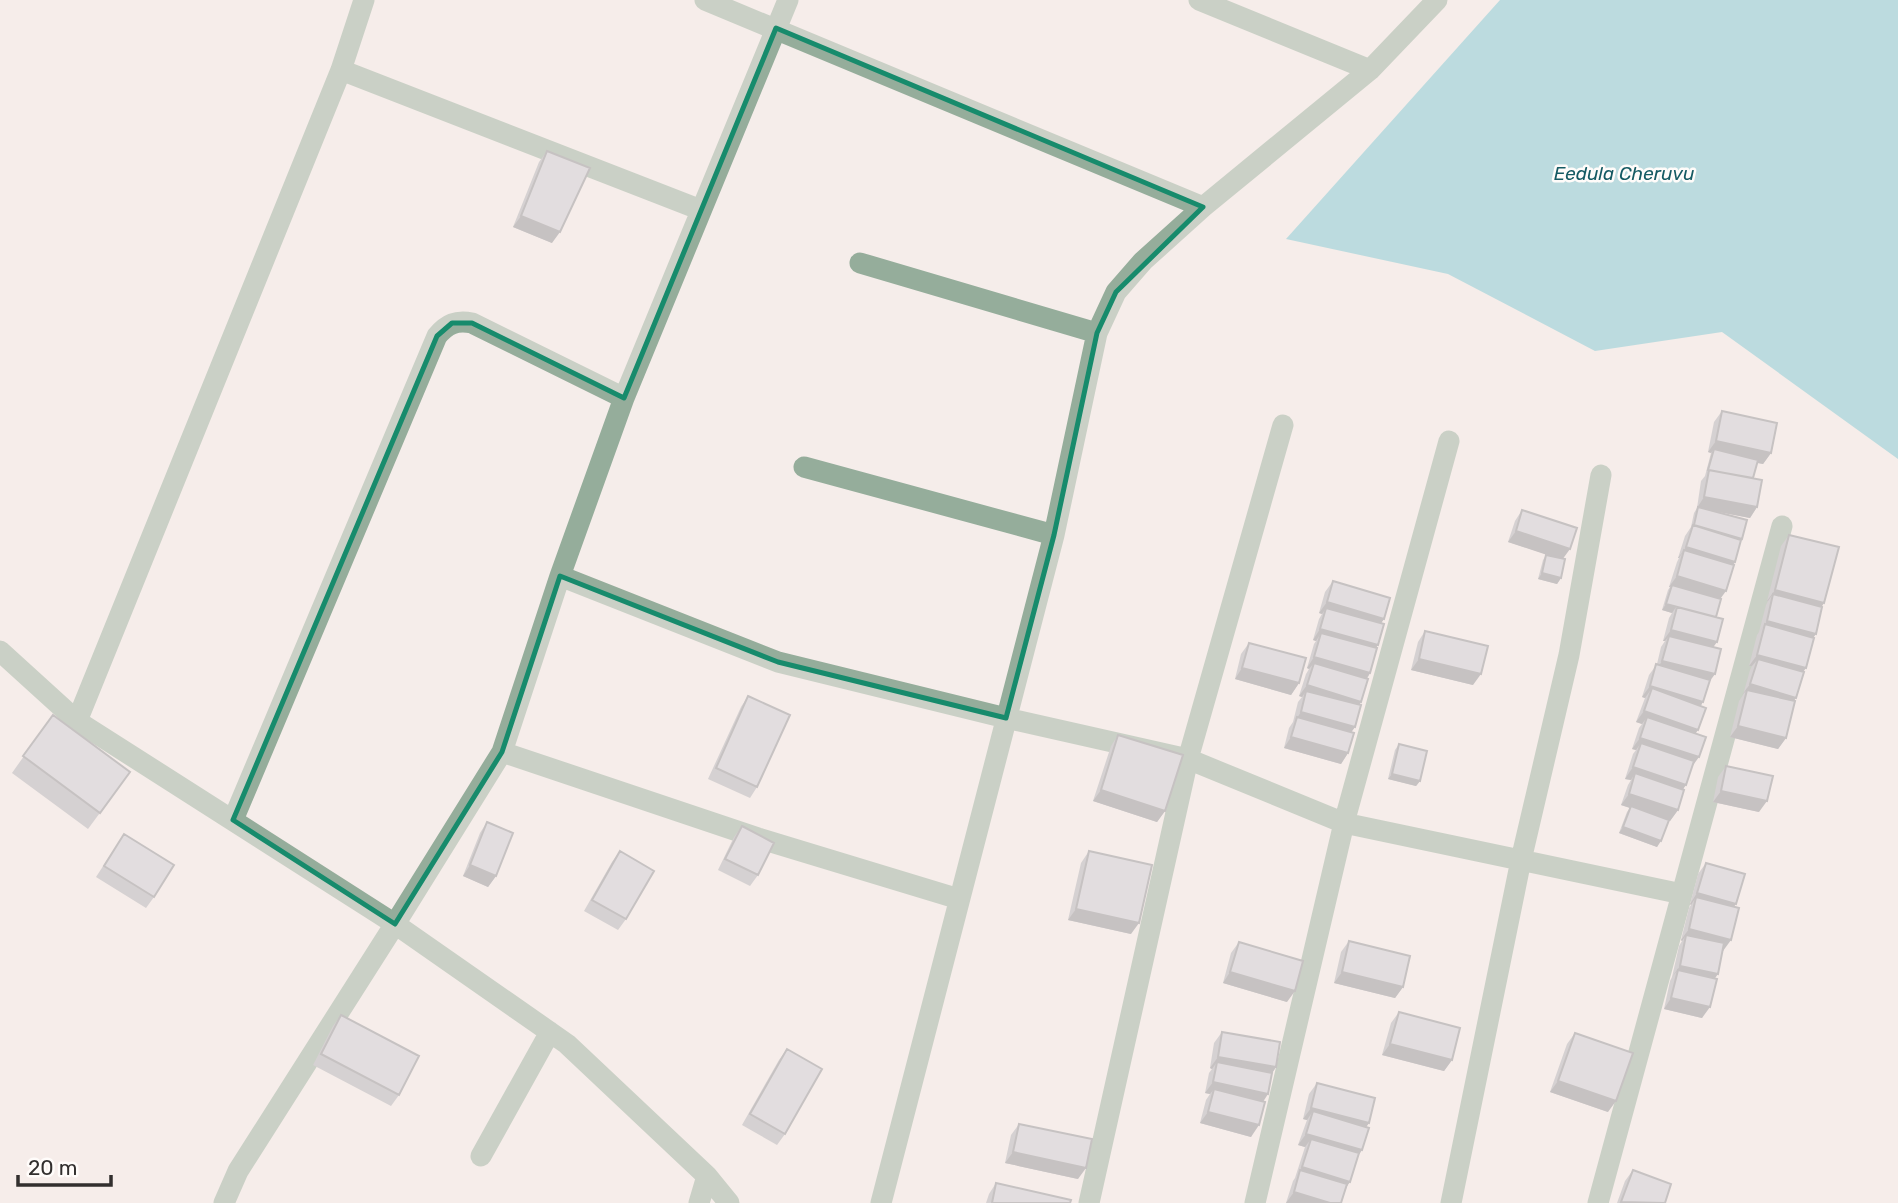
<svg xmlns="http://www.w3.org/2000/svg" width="1898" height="1203" viewBox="0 0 1898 1203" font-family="Rubik,sans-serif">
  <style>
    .water { fill: #76c6d2 }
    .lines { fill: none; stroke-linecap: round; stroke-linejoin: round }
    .minor { stroke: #95ad9b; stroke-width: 21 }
    .wall { fill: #aeafb5 }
    .shaded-wall { fill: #8d8e93 }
    .building { fill: #cacbd2; stroke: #8d8e93; stroke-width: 2 }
    .marked { fill: none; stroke: #178b6c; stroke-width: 5; stroke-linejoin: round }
    .labels { text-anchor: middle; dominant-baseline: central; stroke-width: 5; stroke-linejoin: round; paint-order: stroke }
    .water-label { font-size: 19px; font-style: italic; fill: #155a63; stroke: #fffcfa }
  </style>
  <rect width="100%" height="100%" fill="#f5edea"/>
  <path class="water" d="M1500 0H1898V459L1722 332 1595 351 1448 274 1286 239Z"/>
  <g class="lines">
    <path class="minor" d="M705 0 1203 207
      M1199 0 1370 70
      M341 70 701 210
      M860 263 1097 333
      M804 467 1054 535
      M560 576 778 662 1006 718 1188 759 1344 823 1682 894
      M0 651 77 721 395 924 567 1044 707 1176 729 1203
      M77 721 341 70 364 0
      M502 752 758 838 959 899
      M233 820 437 336C447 324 456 320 472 323L624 398
      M481 1156 550 1032
      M224 1203 238 1171 395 924 502 752 560 576 624 398 788 0
      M699 1203 707 1176
      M881 1203 1054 535 1097 333 1116 292 1143 261 1203 207 1370 70 1437 0
      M1089 1203 1188 759 1283 425
      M1255 1203 1344 823 1449 441
      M1451 1203 1521 860 1569 655 1601 475
      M1598 1203 1782 526"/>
  </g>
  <path class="wall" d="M547 151 552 243 513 227 539 162Z
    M1722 411 1771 453 1763 464 1757 463 1753 478 1757 507 1750 518 1715 511 1735 562 1720 599 1716 617 1710 680 1701 706 1696 733 1692 767 1683 790 1678 810 1670 821 1669 820 1657 847 1619 833 1627 812 1630 808 1621 805 1628 785 1631 780 1625 779 1633 754 1636 750 1632 749 1639 728 1642 724 1636 722 1645 698 1642 697 1649 675 1657 664 1661 647 1665 641H1663L1669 618 1672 613 1662 610 1668 590 1670 587H1669L1677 562 1679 558H1678L1685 536 1691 527 1694 513 1697 508 1701 481 1705 476 1711 453 1708 452 1714 422Z
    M1522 510 1563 558 1561 578 1557 584 1538 579 1543 560 1546 555H1549L1508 542 1515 521Z
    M1789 535 1821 607 1794 701 1786 738 1778 749 1730 737 1739 701 1743 695 1750 670 1752 666H1749L1757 635 1759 632 1766 605 1768 601H1767L1781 546Z
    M1333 581 1384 619 1381 623 1370 673 1367 679 1361 702 1359 705 1355 727 1351 732 1348 753 1341 764 1284 748 1289 728 1293 722 1298 702 1302 697 1299 696 1306 674 1309 669 1307 668 1314 644 1316 641 1313 640 1319 619 1322 614 1319 613 1325 592Z
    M1425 631 1473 685 1411 670 1418 642Z
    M1249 643 1299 683 1291 695 1235 679 1241 654Z
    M748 696 757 787 750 798 708 779 741 707Z
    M53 715 130 772 88 829 12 773Z
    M1118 735 1165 811 1157 822 1093 801 1111 746Z
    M1399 744 1420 781 1416 786 1388 779 1395 750Z
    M1726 766 1759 812 1713 802 1718 777Z
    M487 822 496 876 488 887 463 876 480 833Z
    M742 826 758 875 750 886 718 870 734 837Z
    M124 834 154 897 146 908 96 877Z
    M620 851 626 919 618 930 584 911 612 862Z
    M1089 851 1131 934 1068 920 1081 863Z
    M1706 863 1734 907 1723 951 1702 1018 1664 1009 1670 981 1672 977 1679 946 1682 941 1681 940 1689 908 1691 905 1690 904 1698 874Z
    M1349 941 1403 987 1395 998 1334 983 1341 952Z
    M1239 942 1287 1002 1223 983 1231 953Z
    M1399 1012 1452 1060 1444 1071 1382 1055 1391 1023Z
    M341 1015 399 1095 391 1106 313 1065 333 1026Z
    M1222 1032 1276 1067 1272 1073 1251 1137 1200 1123 1206 1100 1210 1094 1205 1093 1209 1073 1212 1069 1210 1068 1214 1043Z
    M1575 1033 1608 1112 1550 1092 1567 1044Z
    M787 1049 785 1134 777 1145 742 1125 779 1060Z
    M1317 1083 1369 1123 1366 1127 1362 1150 1358 1156 1341 1203H1286L1293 1181 1295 1178 1305 1147 1298 1145 1307 1120 1303 1119 1309 1094Z
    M1019 1124 1078 1179 1005 1163 1011 1135Z
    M1633 1170 1665 1203H1617L1625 1181Z
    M996 1183 1070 1203H986L989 1194Z"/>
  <path class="shaded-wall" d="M521 216 560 232 552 243 513 227Z
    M1716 441 1771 453 1763 464 1713 453 1714 449 1711 453 1708 452Z
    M1704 497 1757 507 1750 518 1697 508Z
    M1516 531 1570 549 1562 560 1508 542Z
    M1686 547 1735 562 1727 573 1684 550 1679 558H1678Z
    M1542 573 1561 578 1557 584 1538 579Z
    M1677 576 1726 591 1718 602 1672 585 1670 587H1669Z
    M1775 590 1824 603 1817 614 1773 594 1768 601H1767Z
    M1327 602 1384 619 1376 630 1326 608 1322 614 1319 613Z
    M1666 604 1676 607 1672 613 1662 610Z
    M1767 621 1816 634 1808 645 1765 624 1759 632Z
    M1320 629 1378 645 1370 657 1321 633 1316 641 1313 640Z
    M1671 630 1717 642 1709 653 1669 636 1665 641H1663Z
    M1757 655 1806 668 1798 679 1758 659 1752 666H1749Z
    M1314 657 1370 673 1363 684 1314 663 1309 669 1307 668Z
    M1419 659 1481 674 1473 685 1411 670Z
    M1662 661 1715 674 1707 685 1655 672Z
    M1242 668 1299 683 1291 695 1235 679Z
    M1750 684 1796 698 1788 709 1747 690 1742 695Z
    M1307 685 1361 702 1353 713 1306 691 1302 697 1299 696Z
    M1650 686 1703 702 1696 713 1652 688 1645 698 1642 697Z
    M1644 711 1698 730 1690 741 1647 717 1642 724 1636 722Z
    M1301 712 1355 727 1347 738 1297 718Z
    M1738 726 1786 738 1778 749 1730 737Z
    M1291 737 1348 753 1341 764 1284 748Z
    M1640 738 1699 757 1691 768 1641 743 1636 750 1632 749Z
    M1633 767 1686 785 1678 796 1635 773 1631 780 1625 779Z
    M1392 774 1420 781 1416 786 1388 779Z
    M1101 790 1165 811 1157 822 1093 801Z
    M1721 791 1767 801 1759 812 1713 802Z
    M1629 794 1678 810 1670 821 1621 805Z
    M1623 827 1661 841 1657 847 1619 833Z
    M470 865 496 876 488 887 463 876Z
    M1697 893 1736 904 1728 915 1696 897 1691 905 1690 904Z
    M1076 909 1139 923 1131 934 1068 920Z
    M1689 929 1731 940 1723 951 1685 942 1686 935 1682 941 1681 940Z
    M1680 966 1718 974 1710 985 1678 970 1672 977Z
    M1230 972 1295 991 1287 1002 1223 983Z
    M1342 972 1403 987 1395 998 1334 983Z
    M1671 998 1710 1007 1702 1018 1664 1009Z
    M1390 1044 1452 1060 1444 1071 1382 1055Z
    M1218 1057 1276 1067 1269 1078 1217 1062 1212 1069 1210 1068Z
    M1558 1081 1616 1101 1608 1112 1550 1092Z
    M1213 1082 1268 1094 1261 1105 1214 1089 1210 1094 1205 1093Z
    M1311 1108 1369 1123 1361 1134 1313 1111 1307 1120 1303 1119Z
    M1208 1112 1259 1125 1251 1137 1200 1123Z
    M1306 1134 1362 1150 1354 1161 1311 1139 1305 1147 1298 1145Z
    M1013 1152 1086 1168 1078 1179 1005 1163Z
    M1302 1167 1350 1182 1342 1193 1300 1170Z
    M1294 1192 1330 1203H1286Z"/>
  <path class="building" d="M547 151 590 168 560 232 521 216Z
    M1722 411 1777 423 1771 453 1716 441Z
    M1714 449 1758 460 1753 478 1708 470Z
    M1709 470 1762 480 1757 507 1704 497Z
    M1698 507 1747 520 1742 539 1694 525Z
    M1522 510 1577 528 1570 549 1516 531Z
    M1693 525 1741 540 1735 562 1686 547Z
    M1789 535 1839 547 1824 603 1775 590Z
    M1684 550 1734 565 1726 591 1677 576Z
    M1546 555 1565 559 1561 578 1542 573Z
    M1333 581 1390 598 1384 619 1327 602Z
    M1672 585 1721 599 1716 617 1666 604Z
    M1773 594 1822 607 1816 634 1767 621Z
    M1677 607 1723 619 1717 642 1671 630Z
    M1326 608 1384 624 1378 645 1320 629Z
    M1765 624 1814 638 1806 668 1757 655Z
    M1425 631 1488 646 1481 674 1419 659Z
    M1321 633 1377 648 1370 673 1314 657Z
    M1669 636 1721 649 1715 674 1662 661Z
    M1249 643 1306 658 1299 683 1242 668Z
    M1758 659 1804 672 1796 698 1750 684Z
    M1314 663 1368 679 1361 702 1307 685Z
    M1656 664 1710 680 1703 702 1650 686Z
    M1652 688 1706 708 1698 730 1644 711Z
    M1747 690 1795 701 1786 738 1738 726Z
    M1306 691 1361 705 1355 727 1301 712Z
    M748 696 790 715 757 787 716 768Z
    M53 715 130 772 100 813 23 756Z
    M1297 717 1354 733 1348 753 1291 737Z
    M1647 717 1706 737 1699 757 1640 738Z
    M1118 735 1183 755 1165 811 1101 790Z
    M1641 743 1694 761 1686 785 1633 767Z
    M1399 744 1427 751 1420 781 1392 774Z
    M1726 766 1773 776 1767 801 1721 791Z
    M1635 773 1684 790 1678 810 1629 794Z
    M1631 806 1669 820 1661 841 1623 827Z
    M487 822 513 833 496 876 470 865Z
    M742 826 774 843 758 875 725 859Z
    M124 834 174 865 154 897 104 866Z
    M620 851 654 871 626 919 592 900Z
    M1089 851 1152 865 1139 923 1076 909Z
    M1706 863 1745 874 1736 904 1697 893Z
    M1696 897 1739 908 1731 940 1689 929Z
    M1686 935 1724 943 1718 974 1680 966Z
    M1349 941 1410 956 1403 987 1342 972Z
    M1239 942 1303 961 1295 991 1230 972Z
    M1678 970 1717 979 1710 1007 1671 998Z
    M1399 1012 1460 1028 1452 1060 1390 1044Z
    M341 1015 419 1056 399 1095 321 1054Z
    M1222 1032 1280 1042 1276 1067 1218 1057Z
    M1575 1033 1633 1053 1616 1101 1558 1081Z
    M787 1049 822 1069 785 1134 750 1114Z
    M1217 1062 1272 1073 1268 1094 1213 1082Z
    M1317 1083 1375 1098 1369 1123 1311 1108Z
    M1214 1089 1265 1102 1259 1125 1208 1112Z
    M1313 1111 1369 1128 1362 1150 1306 1134Z
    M1019 1124 1092 1139 1086 1168 1013 1152Z
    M1311 1139 1359 1153 1350 1182 1302 1167Z
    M1300 1170 1347 1184 1341 1203H1330L1294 1192Z
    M1633 1170 1671 1184 1665 1203 1621 1202Z
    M996 1183 1071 1200 1070 1203H992Z"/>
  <path d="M0 0H1898V1203H0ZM776 28 1203 207 1116 292 1097 333 1054 535 1006 718 778 662 560 576 502 752 395 924 233 820 437 336 452 323H472L624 398Z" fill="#f5edea" fill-opacity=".55" fill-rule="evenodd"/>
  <path class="marked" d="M776 28 1203 207 1116 292 1097 333 1054 535 1006 718 778 662 560 576 502 752 395 924 233 820 437 336 452 323H472L624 398Z"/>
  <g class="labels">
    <g class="water-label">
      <text x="1624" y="173">Eedula Cheruvu</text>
    </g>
  </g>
  <path d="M18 1175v10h93v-10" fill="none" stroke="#322f2e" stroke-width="3.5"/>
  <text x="28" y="1175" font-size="21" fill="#322f2e" stroke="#fffcfa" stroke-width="5" paint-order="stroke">20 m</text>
</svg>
